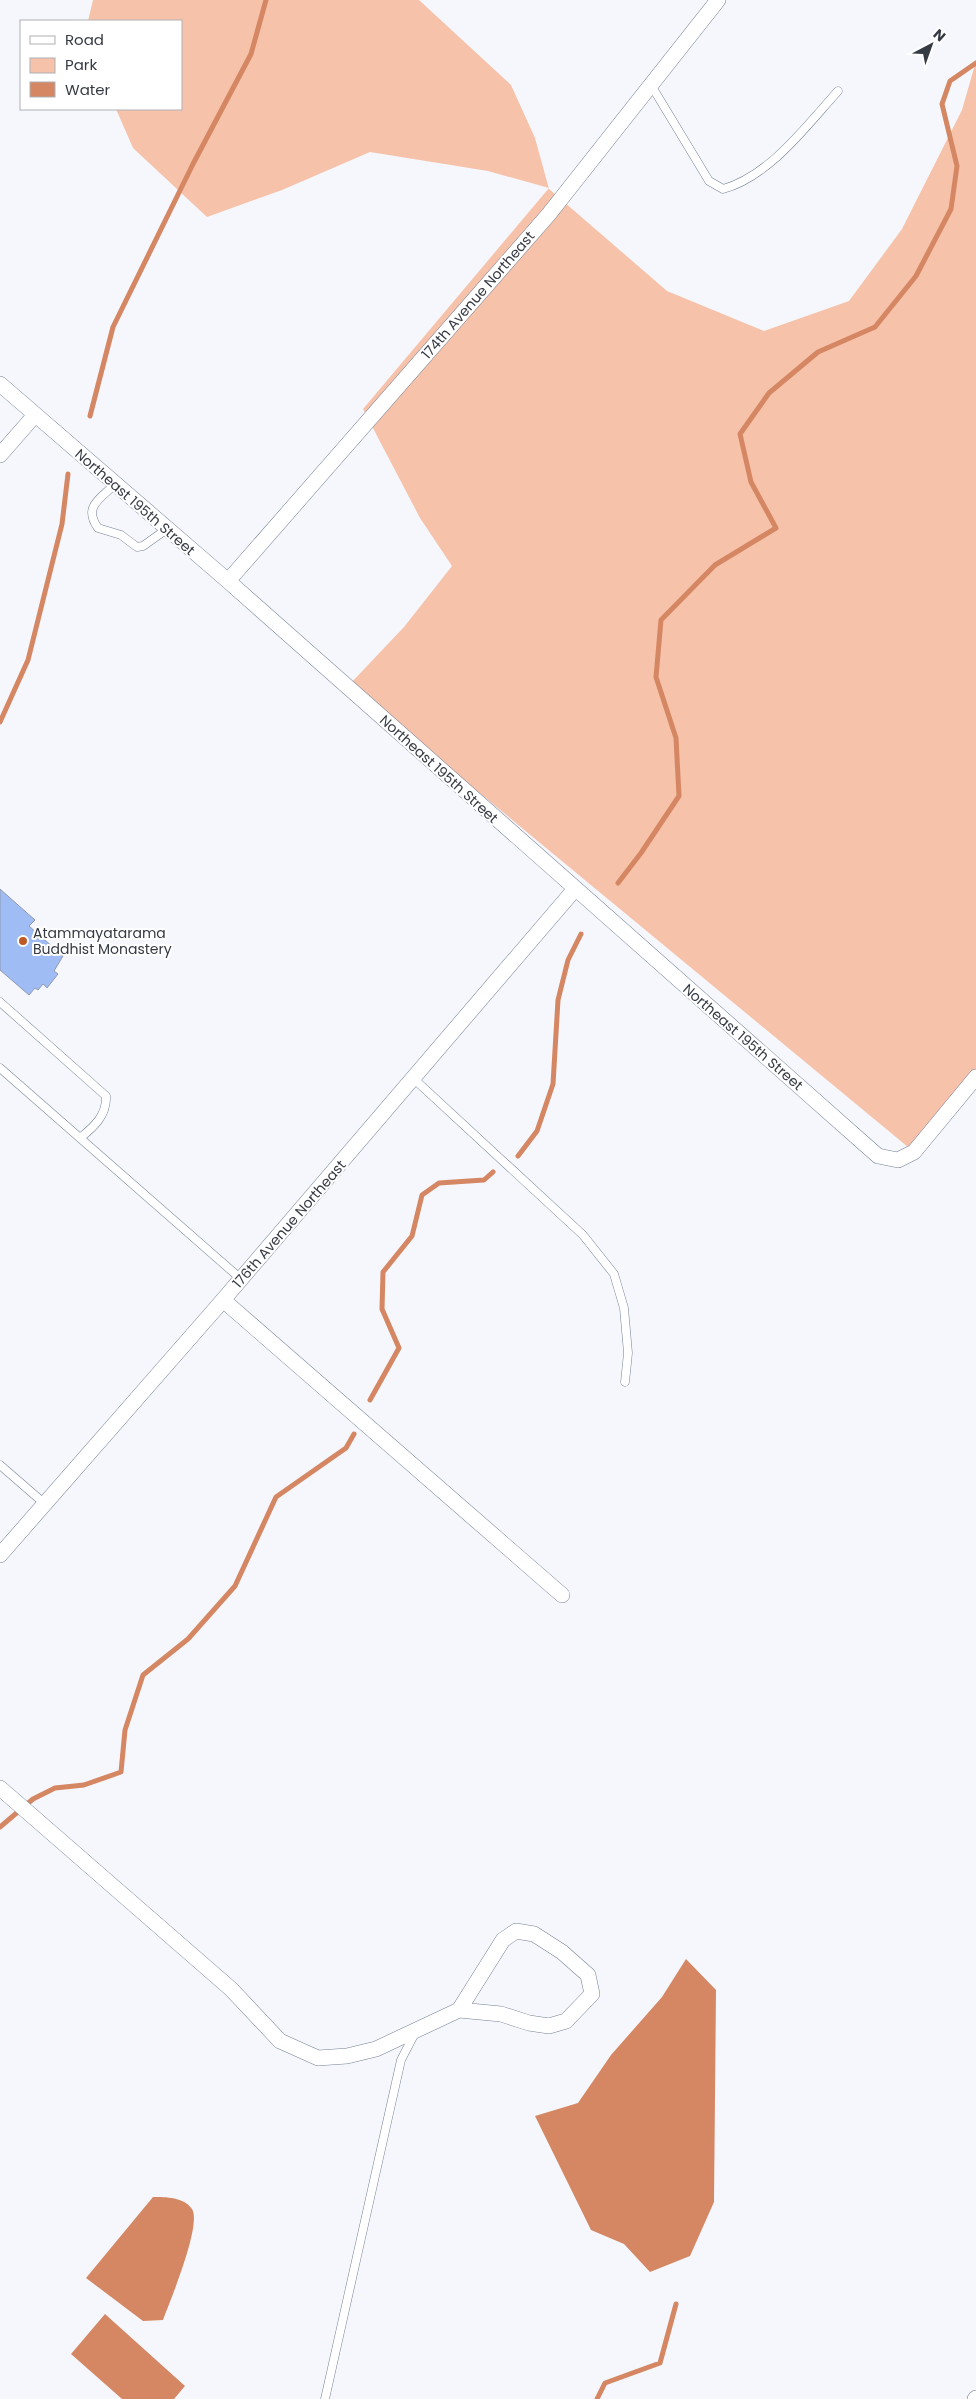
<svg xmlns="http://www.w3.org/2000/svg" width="976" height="2399" viewBox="0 0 976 2399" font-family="Poppins,sans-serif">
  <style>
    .green { fill: #f6c2aa }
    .water { fill: #d58763 }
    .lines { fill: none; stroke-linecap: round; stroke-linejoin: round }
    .stream { stroke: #d58763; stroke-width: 5 }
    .building { fill: #a0bcf4; stroke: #8f9aaf }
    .lane-casing { stroke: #778296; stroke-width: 9 }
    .street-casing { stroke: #778296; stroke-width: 16 }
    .lane { stroke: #fff; stroke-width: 8 }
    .street { stroke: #fff; stroke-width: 15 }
    .poi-dot { fill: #be5a25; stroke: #fff; stroke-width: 2 }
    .labels { text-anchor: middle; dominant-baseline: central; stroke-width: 4; stroke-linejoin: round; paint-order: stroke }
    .street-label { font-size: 14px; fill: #363a43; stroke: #fff }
    .poi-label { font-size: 14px; fill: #363a43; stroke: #fff; text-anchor: start }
  </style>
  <rect width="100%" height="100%" fill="#f5f7fc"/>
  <path class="green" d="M93 0H419L511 85 535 138 549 189 667 291 764 331 849 301 902 229 962 110 976 61V1077L914 1152 349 685 404 627 452 566 420 518 363 409 549 188 488 171 370 152 282 190 207 217 133 148 116 109H181V21H88Z"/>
  <path class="water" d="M686 1959 716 1990 714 2202 690 2256 650 2272 624 2244 591 2230 535 2116 578 2103 611 2055 662 1997Z
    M153 2197C166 2197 184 2197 192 2209 202 2225 170 2301 163 2320L143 2321 86 2278Z
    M105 2314 185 2386 174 2399H122L71 2354Z"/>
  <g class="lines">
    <path class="stream" d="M90 416 113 327 193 164 251 54 266 0
      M0 722 28 660 62 524 68 474
      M618 883 641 853 679 796 676 738 656 677 661 620 715 565 776 528 751 482 740 434 769 393 818 352 875 327 916 276 951 209 957 166 942 104 950 81 976 63
      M518 1156 537 1131 553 1084 558 1000 568 960 581 934
      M370 1400 399 1348 382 1309 383 1272 412 1236 422 1195 439 1183 484 1180 493 1172
      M0 1827 33 1799 55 1788 84 1785 121 1772 125 1730 143 1675 188 1639 235 1586 276 1497 346 1448 354 1434
      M597 2399 605 2383 660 2363 676 2304"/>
  </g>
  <path class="building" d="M0 889 35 920 29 926 63 956 54 971 58 974 47 988 43 984 38 990 35 988 29 995 0 970Z"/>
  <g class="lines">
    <g class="lane-casing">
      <path id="lane" d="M651 85 709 181 723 189C770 176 807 125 838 91
        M115 484C102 498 82 506 98 528L121 535 137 547 143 546 167 529
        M0 1002 106 1096C107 1115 94 1127 80 1138
        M0 1068 241 1279
        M413 1078 583 1235 614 1274 624 1308 628 1353 625 1382
        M0 1465 45 1504
        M325 2399 401 2060 415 2033"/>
    </g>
    <g class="street-casing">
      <path id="street" d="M0 384 228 581 878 1156 898 1160 914 1152 976 1077
        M0 455 35 415
        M228 581 549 214 718 0
        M223 1300 562 1595
        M0 1555 217 1307 575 889
        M0 1788 231 1989 280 2041 318 2058 347 2056 376 2049 459 2010 503 1940 516 1931 534 1934 562 1952 588 1975 592 1994 566 2021 549 2026 529 2023 501 2014 459 2010
        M975 2399 976 2398"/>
    </g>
    <use href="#lane" class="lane"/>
    <use href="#street" class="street"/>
  </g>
  <circle class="poi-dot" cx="23" cy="941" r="5"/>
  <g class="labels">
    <g class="street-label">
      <text transform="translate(478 295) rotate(-49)">174th Avenue Northeast</text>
      <text transform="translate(135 502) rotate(41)">Northeast 195th Street</text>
      <text transform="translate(439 769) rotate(42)">Northeast 195th Street</text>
      <text transform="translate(743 1037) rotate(41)">Northeast 195th Street</text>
      <text transform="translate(289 1224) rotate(-49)">176th Avenue Northeast</text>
    </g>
    <g class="poi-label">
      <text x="33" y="933">Atammayatarama<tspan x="33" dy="16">Buddhist Monastery</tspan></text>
    </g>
  </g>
  <rect x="20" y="20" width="162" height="90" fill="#ffffff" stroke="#afb0b4"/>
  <rect x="30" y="36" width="25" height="8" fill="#ffffff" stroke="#afb0b4"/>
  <text x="65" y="45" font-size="15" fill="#363a43">Road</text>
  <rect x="30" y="58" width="25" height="15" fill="#f6c2aa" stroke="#afb0b4"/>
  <text x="65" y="70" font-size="15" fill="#363a43">Park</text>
  <rect x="30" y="82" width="25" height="15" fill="#d58763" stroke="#afb0b4"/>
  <text x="65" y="95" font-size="15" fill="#363a43">Water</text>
  <g transform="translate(931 45) rotate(41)" stroke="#ffffff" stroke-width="4" paint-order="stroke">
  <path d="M0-4L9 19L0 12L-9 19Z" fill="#363a43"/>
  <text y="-8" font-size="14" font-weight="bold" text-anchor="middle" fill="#363a43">N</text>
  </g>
</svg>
